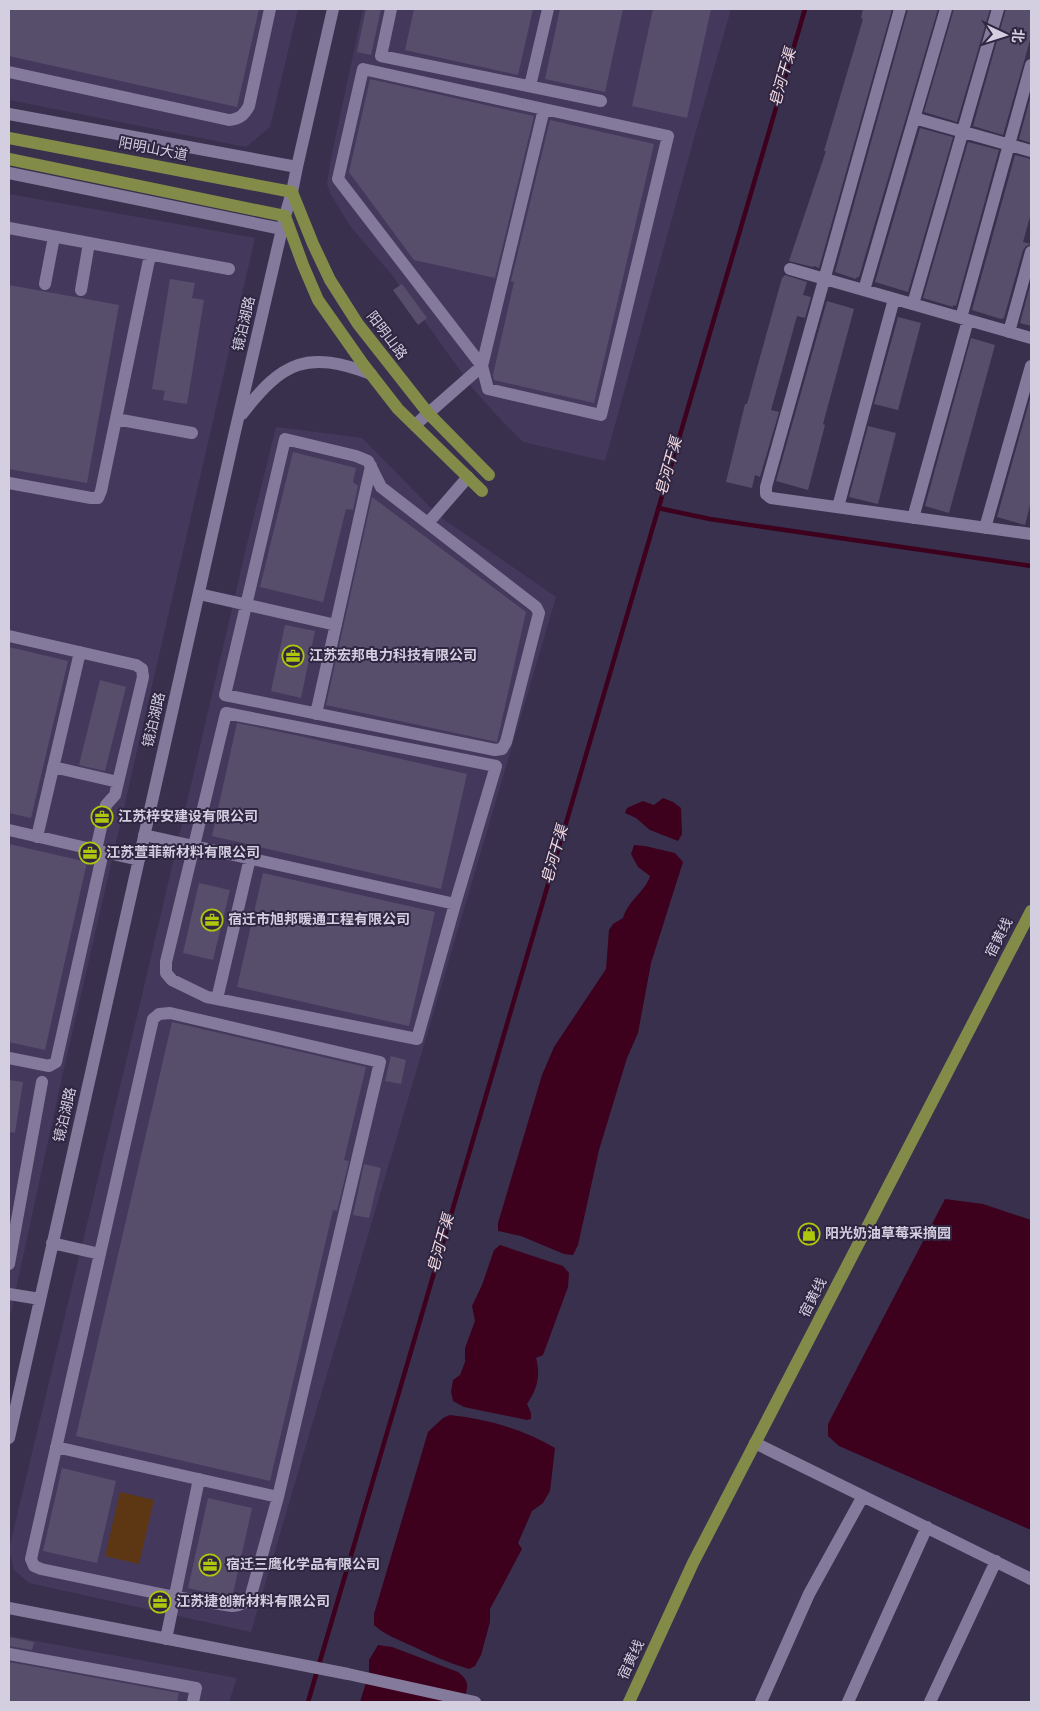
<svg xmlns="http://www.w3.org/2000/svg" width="1040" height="1711" viewBox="0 0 1040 1711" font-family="Overpass,'Noto Sans SC',sans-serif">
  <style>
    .built { fill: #44395c }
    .green { fill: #5d3614 }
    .water { fill: #3d001d }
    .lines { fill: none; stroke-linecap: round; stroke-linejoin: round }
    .stream { stroke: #3d001d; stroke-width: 4.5 }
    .building { fill: #574e6c }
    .minor { stroke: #847b9c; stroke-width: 12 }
    .major { stroke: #838b49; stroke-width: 12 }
    .labels { text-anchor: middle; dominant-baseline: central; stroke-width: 4; stroke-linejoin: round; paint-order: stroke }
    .street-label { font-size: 14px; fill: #d3cee0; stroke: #2f2642 }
    .poi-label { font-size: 14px; font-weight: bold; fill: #d3cee0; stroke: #2f2642; text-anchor: start }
    .water-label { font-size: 15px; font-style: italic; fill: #f5dbe2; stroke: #2f2642 }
  </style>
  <rect width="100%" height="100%" fill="#39304d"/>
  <path class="built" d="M9 9H298L270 127 246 147 9 100Z
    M363 9H731L696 131 605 461 523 442 502 421 474 390 392 275 351 227 331 195 327 184 331 158Z
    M9 194 255 238 62 1077 9 1321Z
    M276 427 362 438 439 516 556 597 251 1632 29 1583 14 1570 9 1549 143 991 248 540Z
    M9 1636 237 1678 229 1702H9Z"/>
  <path class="green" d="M120 1492 154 1500 139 1564 105 1556Z"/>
  <path class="water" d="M663 798 673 802 681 808 682 834 678 841 650 830 636 818 625 813 627 808 643 801 654 805Z
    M634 845 645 846 675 853 683 862 651 963 638 1033 627 1058 599 1150 578 1245 573 1255 564 1254 521 1236 498 1231V1223L542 1075 554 1047 606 969 609 930 613 924 623 918C629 899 645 892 650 876L638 867 631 854Z
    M945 1199 983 1204 1031 1220V1530L839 1446 828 1436V1424Z
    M500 1245 563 1266 569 1273 568 1287 543 1355 536 1358C541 1376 537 1389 527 1404L531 1413V1419L527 1420 464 1407 453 1401 451 1392 453 1380 460 1375 465 1362V1348L475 1321 472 1306 482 1285 494 1250Z
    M450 1415C487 1419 523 1429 555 1448L550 1491 543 1503 532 1511 518 1543 522 1549 490 1609V1622L481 1655 475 1666 469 1669C449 1663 431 1655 412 1646 399 1640 385 1635 374 1625V1614L428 1432 443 1418Z
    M378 1645 392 1647 458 1672C471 1682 468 1688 463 1702H360L369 1673V1660Z"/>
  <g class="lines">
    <path class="stream" d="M658 508 710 519 1031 566
      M308 1702 805 9"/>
  </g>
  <path class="building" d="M9 9H259L237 107 9 56Z
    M366 9H381L371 55 357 52Z
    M414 9H533L518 75 405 50Z
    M560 9H623L605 92 545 79Z
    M653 9H711L687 118 632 106Z
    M863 9H892L819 268 814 266 813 267 789 261 826 151H824L863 19 861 18Z
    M908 9H938L859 277H857L856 279 835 272Z
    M954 9H990L957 122 924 112Z
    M1006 9H1031V37L1003 135 973 126Z
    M370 79 534 116 495 278 414 260 349 172Z
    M1031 95V143L1019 139Z
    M550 120 654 144 594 403 494 380 493 375 514 282 511 281Z
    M920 128 953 137 908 292 875 282Z
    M968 142 999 150 956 306 953 305V307L923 298Z
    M1015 155 1031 159V213L1023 242 1031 244 1026 246 1023 250 1004 318 1001 319 972 310Z
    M785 275 807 282 803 295 811 297 805 318 797 316 771 410 779 412 760 477 755 475 752 488 726 482 745 404H747L782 278Z
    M170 279 195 283 192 298 204 300 187 404 163 400 165 391 152 389Z
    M1031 282V326L1020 323Z
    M402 284 427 318 418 325 393 290Z
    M9 285 119 305 87 483 9 469Z
    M827 301 854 309 823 424 825 425 808 490 776 481Z
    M898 317 921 323 898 410 874 404Z
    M971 338 995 345 949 513 925 506Z
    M1031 395V501L1025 525 997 517Z
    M868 426 896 433 878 504 849 497Z
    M293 452 356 468 353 482 358 486 353 510 346 509 323 602 260 587Z
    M372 497 526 612 497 742 326 705Z
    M285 625 315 631 301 698 271 691Z
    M9 647 68 661 31 818 9 813Z
    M100 680 126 687 105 771 79 765Z
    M237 723 304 737 467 774 441 889 212 836Z
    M9 844 87 862 45 1050 9 1042Z
    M263 873 435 912 409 1026 237 987Z
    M199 883 230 890 213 960 183 953Z
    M172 1022 366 1067 344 1160 349 1161 337 1211 333 1210 270 1481 76 1436Z
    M391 1056 406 1060 401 1084 385 1081Z
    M9 1080 23 1082 15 1133 9 1132Z
    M364 1164 381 1168 369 1218 353 1215Z
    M62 1468 116 1481 97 1563 43 1551Z
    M208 1498 252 1508 232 1598 188 1588Z
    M9 1637 34 1642 32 1650 9 1646Z
    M9 1662 179 1693 177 1702H9Z"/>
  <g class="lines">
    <path class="minor" d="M391 9 381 56 601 101
      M900 9 766 487V494L771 498 1031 534
      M9 72 229 120C240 119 244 115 249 106L270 9
      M530 86 548 9
      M9 114 297 167
      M914 118 1031 151
      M9 173 282 229
      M9 228 229 269
      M790 269 1031 338
      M45 284 54 237
      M81 290 89 243
      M864 290 946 9
      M913 304 998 9
      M961 318 1031 65
      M1009 332 1031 252
      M242 414C283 361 307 350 371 374
      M116 419 192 433
      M415 425 482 366 544 109 363 69 338 179 482 366 488 389 601 415 668 136 544 109
      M285 439 356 456 368 461 381 487 536 607 539 613 506 742 502 749 495 750 225 695Z
      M9 483 91 498H98L101 491 150 255
      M838 507 894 299
      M913 518 968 320
      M428 523 468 477
      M985 528 1031 366
      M199 594 336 625
      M9 636 136 665 142 669 143 677 115 795 106 805 96 850
      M316 714 371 466
      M53 767 118 782
      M9 830 139 860
      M144 835 455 904 496 766 226 713 166 962V973L172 980 207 997 417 1039 455 904
      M37 837 80 652
      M217 999 250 858
      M170 1013 380 1062 278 1497 251 1595C246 1603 241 1605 232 1606L175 1597 41 1569 34 1566 31 1559 153 1019 159 1014Z
      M9 1058 49 1066 56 1062 103 852
      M52 1243 100 1254
      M9 1264 42 1082
      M9 1294 40 1299
      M9 1438 234 436 285 216 292 192 297 167 333 9
      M755 1443 1031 1579
      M56 1447 278 1497
      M9 1608 348 1674 475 1702
      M166 1639 199 1479
      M9 1654 196 1688 193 1702
      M761 1702 809 1594 863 1496
      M848 1702 927 1527
      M930 1702 996 1561"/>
    <path class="major" d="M9 138 292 192 313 244 330 280 358 324 428 413 489 475
      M9 159 285 216 303 265 318 300 363 364 398 409 482 491
      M629 1702 693 1563 1031 911"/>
  </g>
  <defs>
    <g id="office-ring" transform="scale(1.125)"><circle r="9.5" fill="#2f2642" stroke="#aec60b" stroke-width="1.5"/><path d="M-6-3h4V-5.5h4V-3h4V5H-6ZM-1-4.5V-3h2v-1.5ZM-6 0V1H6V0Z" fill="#aec60b"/></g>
    <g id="shop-ring" transform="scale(1.125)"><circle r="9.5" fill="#2f2642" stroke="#aec60b" stroke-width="1.5"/><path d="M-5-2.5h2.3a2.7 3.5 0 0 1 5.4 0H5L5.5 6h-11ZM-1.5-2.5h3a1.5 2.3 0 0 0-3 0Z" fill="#aec60b"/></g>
  </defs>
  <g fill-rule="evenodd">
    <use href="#office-ring" x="293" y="656"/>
    <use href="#office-ring" x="102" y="817"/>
    <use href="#office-ring" x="90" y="853"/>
    <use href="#office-ring" x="212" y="920"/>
    <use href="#shop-ring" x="809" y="1234"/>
    <use href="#office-ring" x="210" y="1565"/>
    <use href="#office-ring" x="160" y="1602"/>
  </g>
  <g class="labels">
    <g class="street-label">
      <text transform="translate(153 150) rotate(11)">阳明山大道</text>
      <text transform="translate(245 324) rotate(-77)">镜泊湖路</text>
      <text transform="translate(386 336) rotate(53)">阳明山路</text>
      <text transform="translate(155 720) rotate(-77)">镜泊湖路</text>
      <text transform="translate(1000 938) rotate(-63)">宿黄线</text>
      <text transform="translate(66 1115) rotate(-77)">镜泊湖路</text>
      <text transform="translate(814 1298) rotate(-63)">宿黄线</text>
      <text transform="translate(632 1660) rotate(-65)">宿黄线</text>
    </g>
    <g class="poi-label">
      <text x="309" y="656">江苏宏邦电力科技有限公司</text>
      <text x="118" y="817">江苏梓安建设有限公司</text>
      <text x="106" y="853">江苏萱菲新材料有限公司</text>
      <text x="228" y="920">宿迁市旭邦暖通工程有限公司</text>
      <text x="825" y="1234">阳光奶油草莓采摘园</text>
      <text x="226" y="1565">宿迁三鹰化学品有限公司</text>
      <text x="176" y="1602">江苏捷创新材料有限公司</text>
    </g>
    <g class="water-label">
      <text transform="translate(784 78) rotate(-74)">皂河干渠</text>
      <text transform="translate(670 467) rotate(-74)">皂河干渠</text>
      <text transform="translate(556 855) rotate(-74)">皂河干渠</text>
      <text transform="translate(442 1244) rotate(-74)">皂河干渠</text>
    </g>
  </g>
  <rect width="1040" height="1711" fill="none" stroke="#d3cee0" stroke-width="20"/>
  <g transform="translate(1005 35) rotate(94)" stroke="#2f2642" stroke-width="4" paint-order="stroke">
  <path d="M0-4L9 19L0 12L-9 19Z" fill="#d3cee0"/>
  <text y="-8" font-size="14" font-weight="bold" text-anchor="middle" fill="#d3cee0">北</text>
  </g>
</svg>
